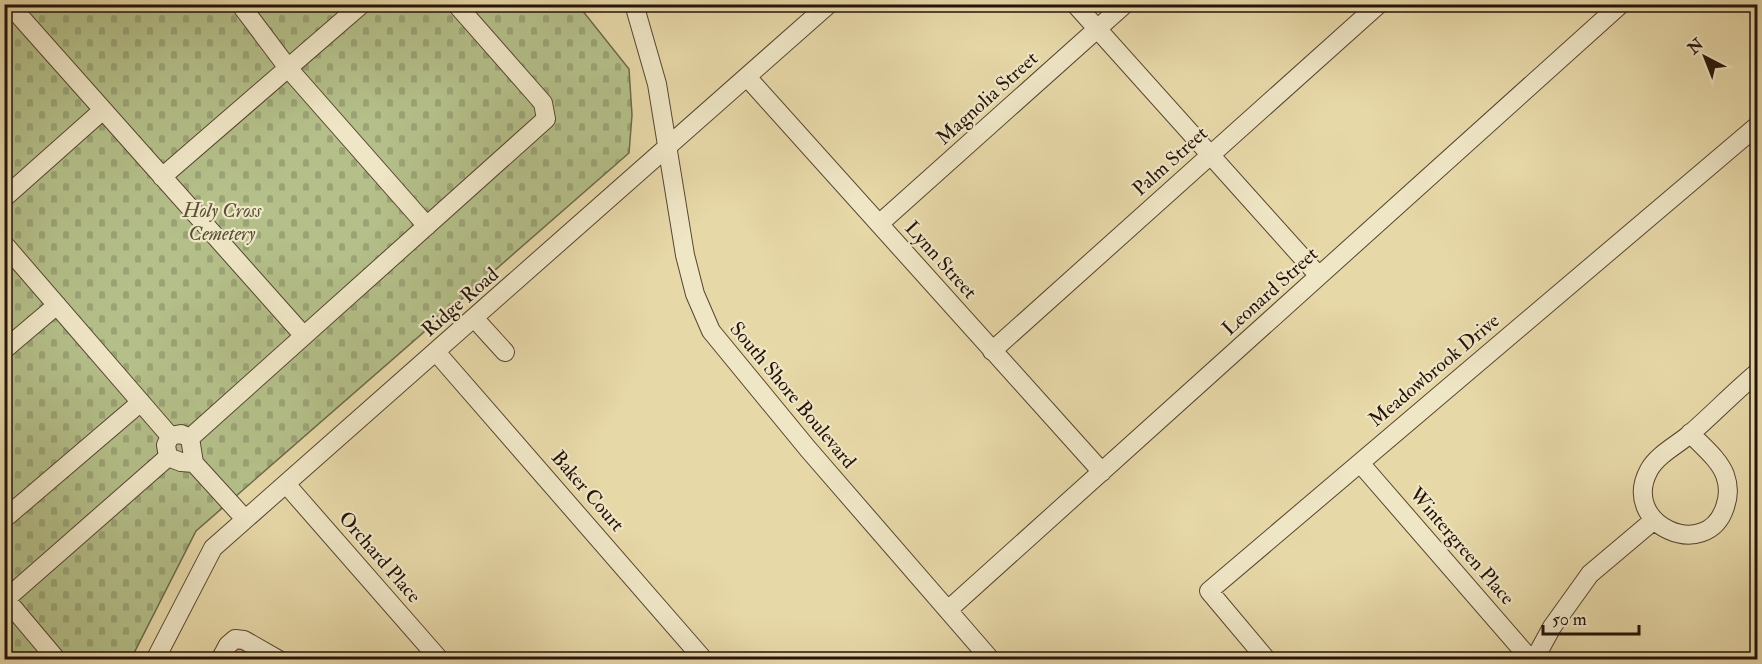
<svg xmlns="http://www.w3.org/2000/svg" width="1762" height="664" viewBox="0 0 1762 664" font-family="'IM FELL Double Pica',serif">
  <style>
    .cemetery { fill: url(#cemetery-stones); stroke: #6c6949; stroke-width: 1.5 }
    .building { fill: #e5a891; stroke: #a07666; stroke-width: 1.5 }
    .lines { fill: none; stroke-linecap: round; stroke-linejoin: round }
    .minor-casing { stroke: #564431; stroke-width: 20 }
    .minor { stroke: #efe6c6; stroke-width: 18 }
    .labels { text-anchor: middle; dominant-baseline: central; stroke-width: 4.5; stroke-linejoin: round; paint-order: stroke }
    .street-label { font-size: 20px; fill: #251309; stroke: #efe6c6 }
    .park-label { font-size: 20px; font-style: italic; fill: #574f36; stroke: #efe6c6 }
  </style>
  <defs>
    <pattern id="cemetery-stones" width="16" height="16" patternUnits="userSpaceOnUse" patternTransform="scale(1.5)"><rect width="16" height="16" fill="#b4bf89"/><path d="M2 7V4a2 2 0 0 1 4 0v3zM10 15v-3a2 2 0 0 1 4 0v3z" fill="#9ba375"/></pattern>
  </defs>
  <rect width="100%" height="100%" fill="#e7d8a8"/>
  <filter id="stains"><feTurbulence type="fractalNoise" baseFrequency=".00333" numOctaves="4"/><feColorMatrix values="0 0 0 0 .2 0 0 0 0 .09 0 0 0 0 .02 0 0 0 .5 -.17"/></filter>
  <radialGradient id="worn" r=".72"><stop offset=".6" stop-color="#630" stop-opacity="0"/><stop offset="1" stop-color="#630" stop-opacity=".3"/></radialGradient>
  <path class="cemetery" d="M4 5H578L629 69 632 115 629 153 196 531 131 659H5Z"/>
  <path class="building" d="M229 635 270 660H215Z"/>
  <g class="lines">
    <g class="minor-casing">
      <path id="minor" d="M9 4 304 336
        M240 4 288 68 427 226
        M634 4 657 84 685 255 695 294 711 331 808 449 991 660
        M1075 4 1319 276
        M747 77 1102 472
        M162 177 362 4
        M4 198 103 110
        M879 224 1125 4
        M4 244 170 436
        M475 319 505 352
        M4 350 57 305
        M992 351 1379 4
        M436 352 704 660
        M1690 433C1702 446 1719 459 1725 475 1729 486 1729 496 1725 507 1707 563 1619 525 1649 470 1657 455 1677 445 1690 434 1713 414 1734 392 1758 372
        M190 438 546 119 543 103 456 4
        M194 463 181 462 168 457 166 445 170 436 181 434 190 438 194 463 245 519
        M1360 463 1531 660
        M286 484 440 660
        M4 519 141 402
        M4 597 57 660
        M6 599 168 457
        M948 610 1621 4
        M155 660 213 548 829 4
        M220 660 228 645 235 639 244 640 279 660
        M1267 660 1209 591 1758 125
        M1534 660 1552 627 1590 574 1654 520"/>
    </g>
    <use href="#minor" class="minor"/>
  </g>
  <g class="labels">
    <g class="street-label">
      <text transform="translate(987 98) rotate(-42)">Magnolia Street</text>
      <text transform="translate(1170 161) rotate(-42)">Palm Street</text>
      <text transform="translate(941 260) rotate(48)">Lynn Street</text>
      <text transform="translate(1270 291) rotate(-42)">Leonard Street</text>
      <text transform="translate(460 302) rotate(-41)">Ridge Road</text>
      <text transform="translate(1434 370) rotate(-40)">Meadowbrook Drive</text>
      <text transform="translate(793 395) rotate(50)">South Shore Boulevard</text>
      <text transform="translate(588 491) rotate(49)">Baker Court</text>
      <text transform="translate(1462 546) rotate(49)">Wintergreen Place</text>
      <text transform="translate(380 557) rotate(49)">Orchard Place</text>
    </g>
    <g class="park-label">
      <text x="222" y="210">Holy Cross<tspan x="222" dy="23">Cemetery</tspan></text>
    </g>
  </g>
  <rect width="1762" height="664" fill="none" stroke="#e7d8a8" stroke-width="24"/>
  <rect x="6" y="6" width="1750" height="652" fill="none" stroke="#251309" stroke-width="3"/>
  <rect x="12" y="12" width="1738" height="640" fill="none" stroke="#251309" stroke-width="1.5"/>
  <g transform="translate(1705 57) rotate(318)" stroke="#efe6c6" stroke-width="4.5" paint-order="stroke">
  <path d="M0-4.5L10 22L0 15L-10 22Z" fill="#251309"/>
  <text y="-9" font-size="16" font-weight="bold" text-anchor="middle" fill="#251309">N</text>
  </g>
  <path d="M1543 625v9h96v-9" fill="none" stroke="#251309" stroke-width="3"/>
  <text x="1552" y="625" font-size="18" fill="#251309" stroke="#efe6c6" stroke-width="4.5" paint-order="stroke">50 m</text>
  <rect width="100%" height="100%" filter="url(#stains)"/>
  <rect width="100%" height="100%" fill="url(#worn)"/>
</svg>
